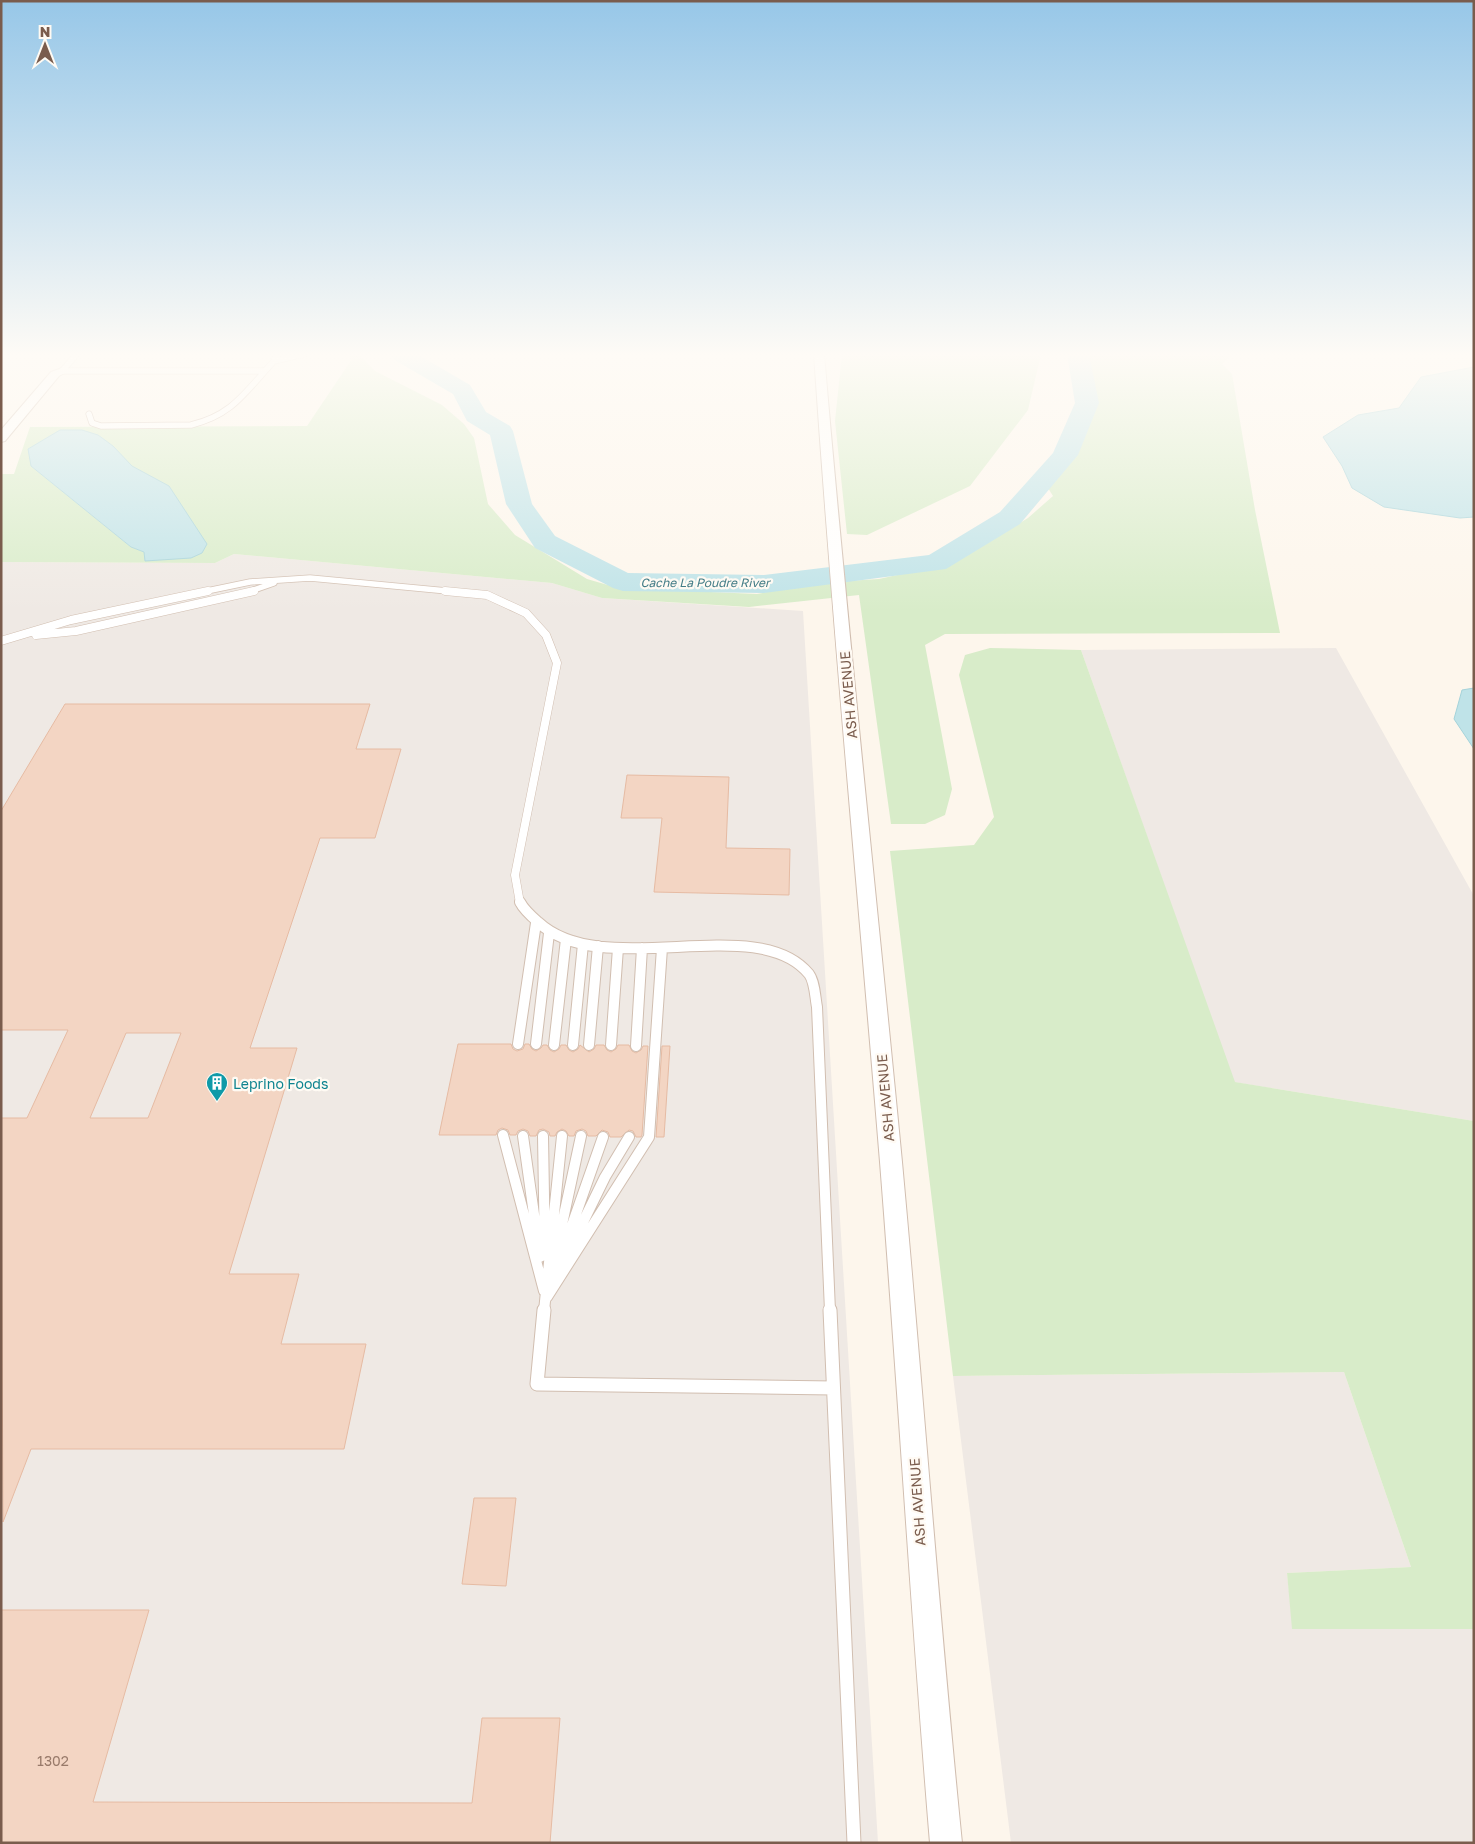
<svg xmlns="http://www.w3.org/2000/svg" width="1475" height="1844" viewBox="0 0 1475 1844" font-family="'Golos Text',sans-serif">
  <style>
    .industrial { fill: #efe9e4 }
    .green { fill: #d8ecc9; fill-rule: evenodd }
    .water { fill: #bfe3e8; stroke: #a5d3da }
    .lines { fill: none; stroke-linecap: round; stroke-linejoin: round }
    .river { fill: #bfe3e8; fill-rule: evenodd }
    .building { fill: #f3d5c3; stroke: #e6bba3; fill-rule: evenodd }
    .lane-far3-casing { stroke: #d1beb0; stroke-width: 7 }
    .lane-far2-casing { stroke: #d1beb0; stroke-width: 9 }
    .lane-far1-casing { stroke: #d1beb0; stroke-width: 12 }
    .lane-casing { stroke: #d1beb0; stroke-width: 15 }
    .street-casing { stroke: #d1beb0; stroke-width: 2 }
    .lane-far3 { stroke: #fff; stroke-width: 5.5 }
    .lane-far2 { stroke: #fff; stroke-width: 8 }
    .lane-far1 { stroke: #fff; stroke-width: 10 }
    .lane { stroke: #fff; stroke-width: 13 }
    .street { fill: #fff; fill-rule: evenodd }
    .labels { text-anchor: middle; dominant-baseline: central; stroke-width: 4.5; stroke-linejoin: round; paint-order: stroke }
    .far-water-label { font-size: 12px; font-style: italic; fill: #437c86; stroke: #fffaf3 }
    .street-label { font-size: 14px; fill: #7a5c4d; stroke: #fffaf3 }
    .culture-label { font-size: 14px; fill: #0d838f; stroke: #fffaf3; text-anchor: start }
    .near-number-label { font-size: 14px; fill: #987a6a }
  </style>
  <rect width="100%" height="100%" fill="#fdf6ec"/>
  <path class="industrial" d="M234 554 552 583 602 598 803 611 878 1843H1V562L215 563Z
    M1336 648 1474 896V1121L1234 1082 1081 650Z
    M1344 1372 1411 1567 1287 1573 1293 1629H1474V1843H1011L953 1376Z"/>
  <path class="green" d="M347 354H358L375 371 442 405 464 424 474 438 488 504 515 535 587 579 618 588 757 594 815 583 879 579 956 562 1028 518 1053 496 1048 488 1072 453 1092 402 1086 359 1092 354H1233L1222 364 1232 374 1255 510 1280 633 945 634 925 645 952 789 945 815 925 824H891L859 595 749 607 602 598 552 583 234 554 215 563 1 562V474H14L30 427 307 426 352 359ZM113 446 131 466 142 473 144 552 131 547 31 466Z
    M842 354H1041L1028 410 970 486 867 535 847 534 835 421Z
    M990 648 1081 650 1235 1082 1474 1121V1629H1292L1287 1573 1411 1567 1344 1372 953 1376 890 851 974 845 994 817 959 675 965 655Z"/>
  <path class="water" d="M1474 367V517L1460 518 1384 507 1352 488 1342 466 1323 437 1358 415 1399 408 1421 377Z
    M60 430H82L98 435 113 446 132 466 169 486 207 544 202 553 191 558 145 561 144 552 131 547 31 466 28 449Z
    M1474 688V749L1454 719 1462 690Z"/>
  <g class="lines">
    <path class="river" d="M390 354H417L470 385 486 412 510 426 513 431 532 504 555 536 628 573 764 575 929 555 1000 512 1053 453 1075 403 1067 354H1089L1099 403 1078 455 1020 524 946 569 764 593 623 591 613 588 535 548 506 504 490 435 467 421 453 394 393 359Z"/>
  </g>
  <path class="building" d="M65 704H370L356 749H401L375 838H320L250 1048H297L229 1274H299L281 1344H366L344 1449H31L3 1522 1 1118H27L68 1030H1V811ZM126 1033H181L148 1118H90Z
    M627 775 729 777 726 848 790 849 789 895 654 892 662 818H621Z
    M458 1044H511L513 1049 517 1051 523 1049 525 1044H529L532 1049 536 1051 541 1048 543 1045H547L550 1050 554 1052 559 1049 561 1045H566L569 1050 573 1052 578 1049 580 1045 589 1052 594 1049 596 1045H604L607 1050 611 1052 616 1049 618 1045H629L632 1051 636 1053 641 1050 643 1046H648L642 1135 641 1137H636L633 1131 629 1130 621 1137H610L608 1132 602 1130 596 1136H588L586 1131 582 1129 576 1131 574 1136H569L566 1131 562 1129 557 1132 555 1136H550L549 1132 543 1129 539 1130 536 1136H530L528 1131 523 1129 518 1131 516 1135H510L508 1130 502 1128 498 1130 496 1135H439Z
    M662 1046H670L664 1137H656Z
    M474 1498H516L506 1586 462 1584Z
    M1 1610H149L93 1802 472 1803 482 1718H560L550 1843H1Z"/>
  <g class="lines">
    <g class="lane-far3-casing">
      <path id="lane-far3" d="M77 354 62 371H265L274 361 277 354
        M274 361 304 354
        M89 414 92 423 101 426 191 425C228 416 241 398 265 371
        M202 592 250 582 310 578 458 592
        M248 592 274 583"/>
    </g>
    <g class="lane-far2-casing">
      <path id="lane-far2" d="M445 591 487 595 526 613 546 635 557 663 515 875 520 903
        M36 635 76 631 254 591
        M1 641 71 620 208 591"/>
    </g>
    <g class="lane-far1-casing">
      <path id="lane-far1" d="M520 902C524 910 531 916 538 922 603 983 757 910 809 974 815 982 815 997 817 1007L830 1311
        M518 1044 536 923
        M536 1044 549 933
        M554 1045 566 939
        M573 1045 583 944
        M589 1045 598 946
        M611 1045 618 948
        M636 1046 642 948
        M503 1135 544 1291
        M523 1136 540 1257
        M543 1136 545 1256
        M555 1257 581 1136
        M564 1261 605 1177 629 1137
        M551 1285 603 1137
        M547 1297 649 1137 662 948
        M544 1311 562 1136"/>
    </g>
    <g class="lane-casing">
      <path id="lane" d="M544 1310 537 1384 833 1388
        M830 1310 854 1843"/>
    </g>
    <g class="street-casing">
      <path id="street" d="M814 354H824C847 624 876 892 902 1162 923 1389 939 1616 962 1843H930C911 1616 898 1389 880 1162 858 892 832 624 814 354Z
        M62 368 68 371 59 376 5 441 1 442V430L51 372Z"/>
    </g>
    <use href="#lane-far3" class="lane-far3"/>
    <use href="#lane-far2" class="lane-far2"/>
    <use href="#lane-far1" class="lane-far1"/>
    <use href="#lane" class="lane"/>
    <use href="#street" class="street"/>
  </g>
  <linearGradient id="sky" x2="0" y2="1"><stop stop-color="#97c7e8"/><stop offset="0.58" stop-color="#fefbf6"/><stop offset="1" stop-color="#fefbf6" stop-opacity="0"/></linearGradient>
  <rect width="1475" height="612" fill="url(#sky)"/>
  <defs>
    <g id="building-pin" transform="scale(1.125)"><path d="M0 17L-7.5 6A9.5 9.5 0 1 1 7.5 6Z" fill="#0f9aa8" stroke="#fffaf3"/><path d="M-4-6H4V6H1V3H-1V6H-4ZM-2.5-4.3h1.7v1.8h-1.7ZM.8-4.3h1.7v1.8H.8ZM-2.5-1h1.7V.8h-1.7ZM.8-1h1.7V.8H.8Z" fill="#fff"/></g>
  </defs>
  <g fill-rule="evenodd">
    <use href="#building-pin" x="217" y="1083"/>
  </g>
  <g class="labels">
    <g class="far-water-label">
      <text x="705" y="582">Cache La Poudre River</text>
    </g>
    <g class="street-label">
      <text transform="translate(848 695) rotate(-95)">ASH AVENUE</text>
      <text transform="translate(885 1098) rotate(-95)">ASH AVENUE</text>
      <text transform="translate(917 1502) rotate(-94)">ASH AVENUE</text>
    </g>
    <g class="culture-label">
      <text x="233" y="1083">Leprino Foods</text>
    </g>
    <g class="near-number-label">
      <text x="53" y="1760">1302</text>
    </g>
  </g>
  <rect width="1475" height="1844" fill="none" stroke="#7a5c4d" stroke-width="5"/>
  <g transform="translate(45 45)" stroke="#fffaf3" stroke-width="4" paint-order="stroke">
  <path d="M0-4L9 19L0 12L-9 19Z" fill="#7a5c4d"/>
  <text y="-8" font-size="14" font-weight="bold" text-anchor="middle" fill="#7a5c4d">N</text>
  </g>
</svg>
